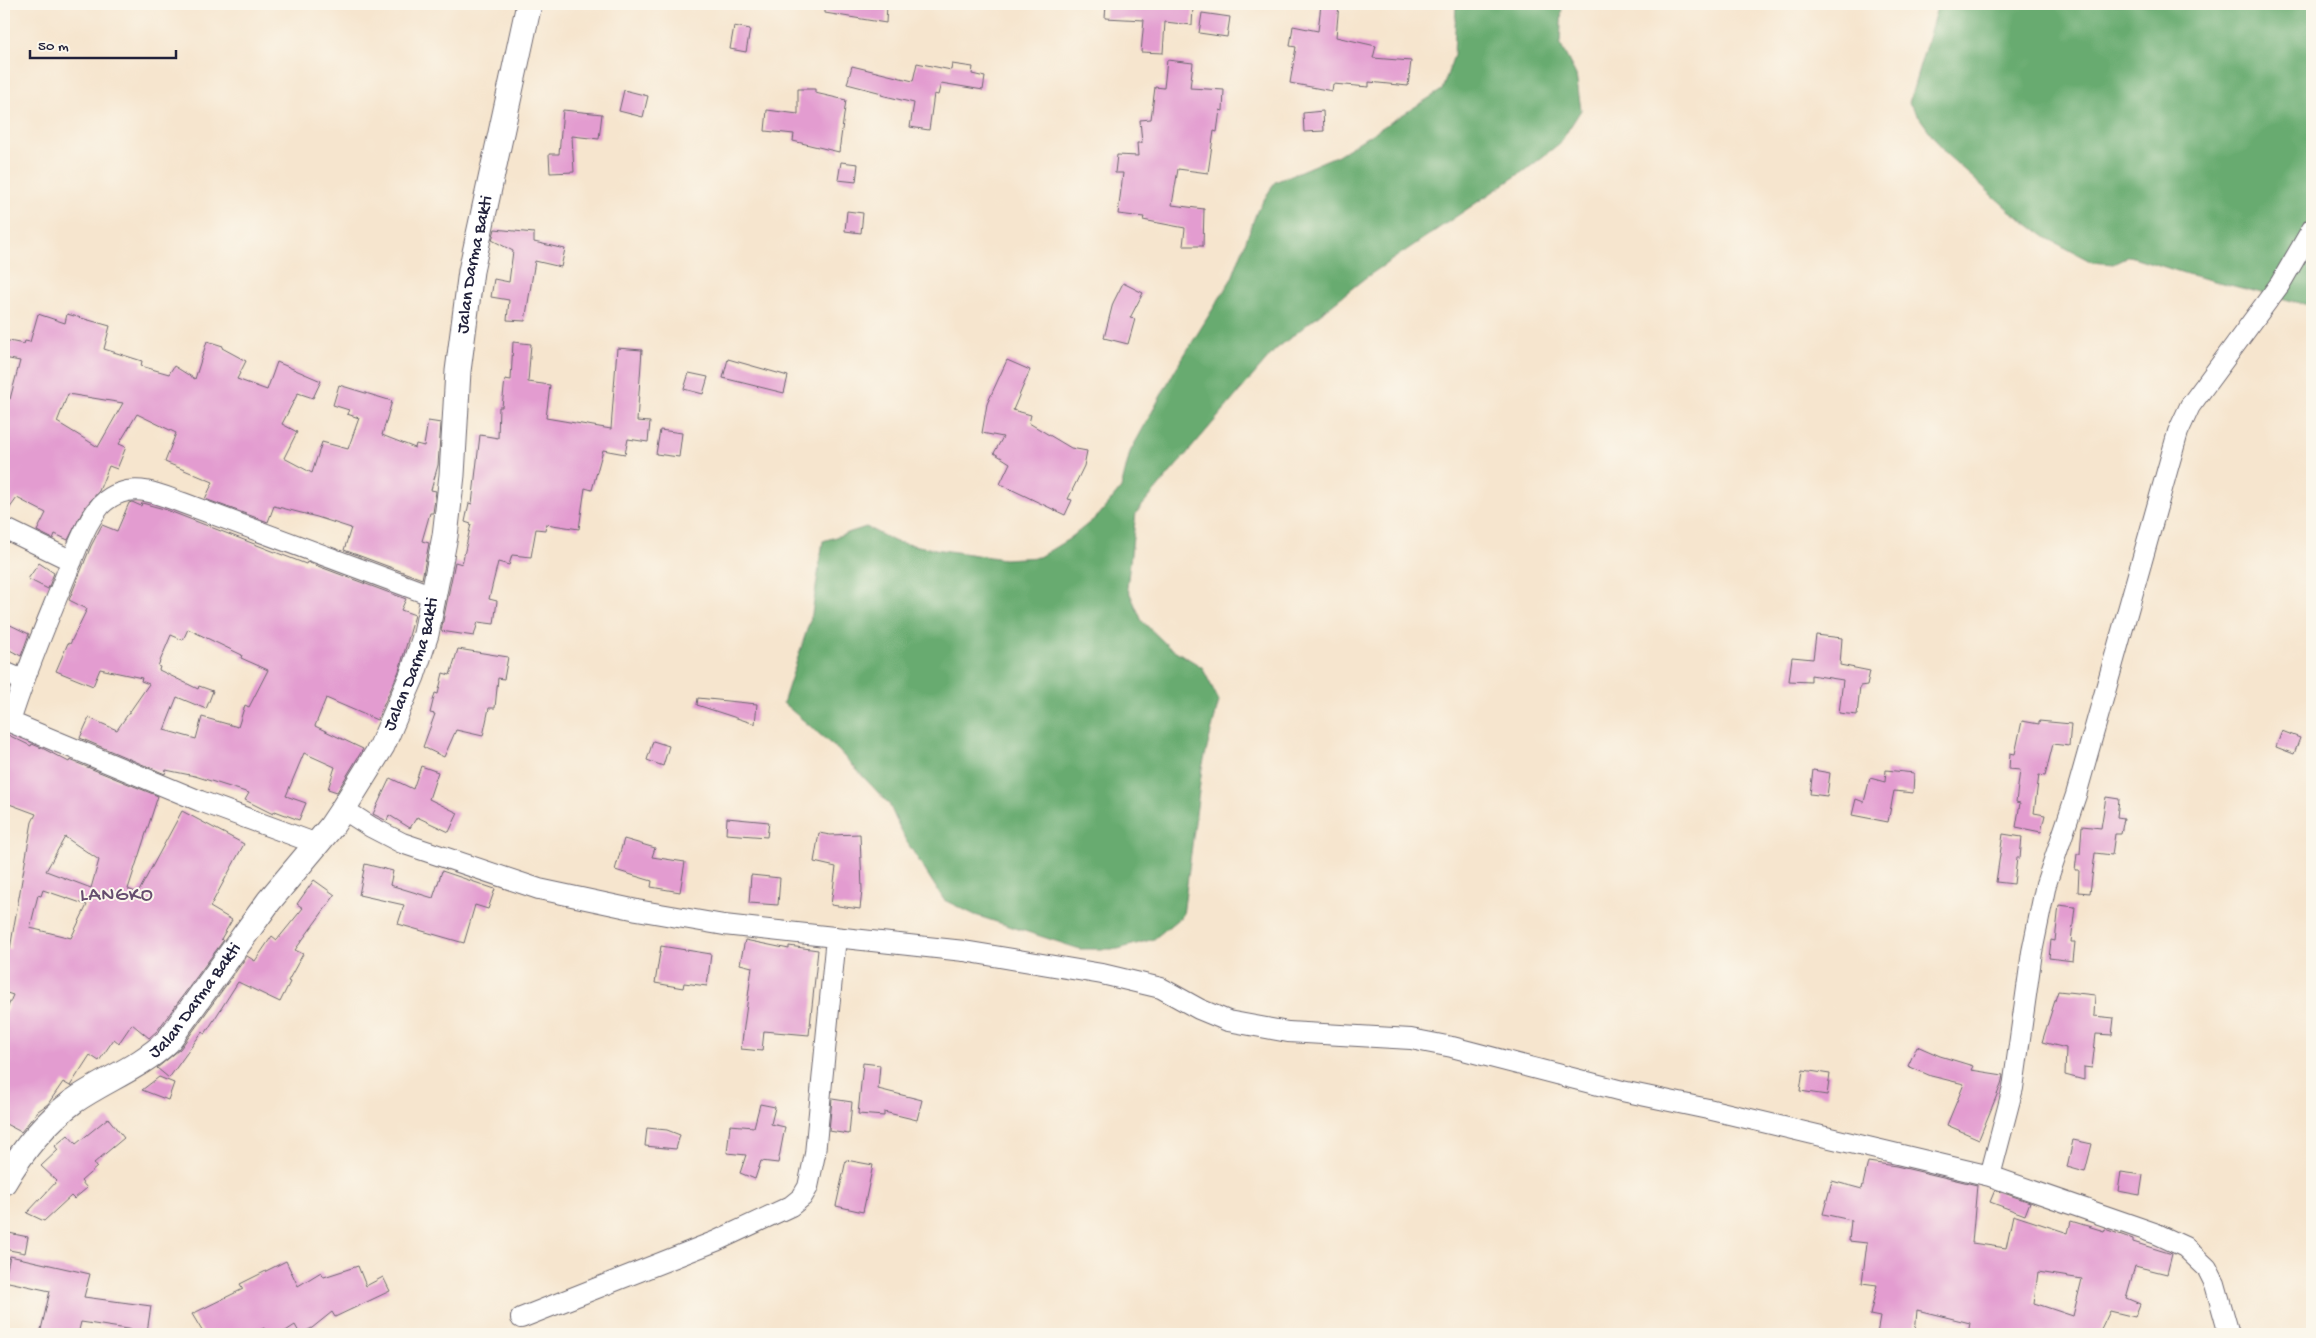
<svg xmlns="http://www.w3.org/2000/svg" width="2316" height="1338" viewBox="0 0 2316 1338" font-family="'Gochi Hand',sans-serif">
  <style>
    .forest { fill: #67ab70; stroke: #446656 }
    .building { fill: #e39cd0; fill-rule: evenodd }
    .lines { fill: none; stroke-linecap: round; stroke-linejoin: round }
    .minor-casing { stroke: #6c666e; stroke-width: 22 }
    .tertiary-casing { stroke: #6c666e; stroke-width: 27 }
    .minor { stroke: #fff; stroke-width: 20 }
    .tertiary { stroke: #fff; stroke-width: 25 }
    .labels { text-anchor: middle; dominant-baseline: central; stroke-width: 4; stroke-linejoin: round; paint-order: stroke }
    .street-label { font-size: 18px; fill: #22223b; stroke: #fbf7ec }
    .quarter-label { font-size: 20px; letter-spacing: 1px; fill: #664d6f; stroke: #fbf7ec }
  </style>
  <rect width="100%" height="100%" fill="#fbf7ec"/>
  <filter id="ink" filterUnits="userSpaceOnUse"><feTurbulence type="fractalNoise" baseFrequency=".02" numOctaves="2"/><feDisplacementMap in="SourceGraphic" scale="10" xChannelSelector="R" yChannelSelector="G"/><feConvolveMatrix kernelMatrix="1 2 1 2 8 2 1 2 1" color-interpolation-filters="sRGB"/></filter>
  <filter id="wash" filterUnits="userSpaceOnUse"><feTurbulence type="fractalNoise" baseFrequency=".0096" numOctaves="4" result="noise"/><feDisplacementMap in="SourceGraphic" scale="20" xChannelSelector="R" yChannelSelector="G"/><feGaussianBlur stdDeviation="1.12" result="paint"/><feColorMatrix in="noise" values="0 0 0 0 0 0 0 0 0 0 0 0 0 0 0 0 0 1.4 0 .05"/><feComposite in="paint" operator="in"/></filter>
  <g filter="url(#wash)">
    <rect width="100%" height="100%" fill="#f6e5ce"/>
    <path class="forest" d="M1456 4H1562L1560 44 1576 75 1581 110 1560 143 1531 166 1365 278 1275 350 1136 513 1127 587 1142 621 1169 647 1202 667 1219 701 1202 768 1183 915 1154 939 1118 949H1080L975 915 944 900 905 839 889 804 838 750 783 703 812 614 823 541 866 527 896 542 935 549 1004 559 1039 557 1069 539 1099 515 1121 488 1130 452 1175 370 1232 278 1257 211 1275 182 1338 155 1442 90 1454 55Z
      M1938 4H2312V306L2187 274 2130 256 2113 264 2092 262 2047 238 2009 210 1945 153 1909 103Z"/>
    <g id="blocks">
      <path class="building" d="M825 4H887L886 23 825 13Z
        M1106 4H1158L1193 7 1192 25 1165 22 1163 53 1141 52 1144 20 1105 18Z
        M1321 4H1339L1336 37 1376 46 1373 58 1411 61 1408 86 1369 82V87L1333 84 1332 91 1290 83 1296 47 1290 46 1293 26 1318 31Z
        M1202 13 1230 17 1227 37 1199 33Z
        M734 26 750 29 746 52 730 49Z
        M1167 60 1193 63 1190 88 1224 90 1223 111 1220 110 1217 132 1214 131 1208 173 1178 169 1172 205 1204 209 1203 246H1183L1185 228 1143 220 1144 217 1118 214 1123 173H1115L1117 155 1138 156 1137 143H1142L1140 120 1151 119 1155 87 1164 88Z
        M917 63 951 70 952 64 973 67 972 74 985 77 983 90 941 83 938 95 934 94 929 130 910 127 914 103 881 95 882 93 847 84 852 66 913 81Z
        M798 89H815V93L846 100 839 152 793 141 794 134 765 131 767 110 798 114Z
        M624 90 648 96 643 117 619 111Z
        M563 110 602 114 599 139 572 136 574 172 550 173 549 154H559Z
        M1323 111 1324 131 1304 132 1303 113Z
        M841 162 858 164 856 182 838 180Z
        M847 211 863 213 861 233 845 231Z
        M495 229 534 233V242L565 249 561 267 535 261 525 321 507 320 509 300 491 297 494 279 509 282 513 251 492 240Z
        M1123 283 1143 293 1130 318 1135 319 1128 344 1104 338 1113 303Z
        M38 314 65 323 67 314 110 326 104 349 142 361 141 366 169 374 174 366 195 379 207 341 223 346 222 348 246 361 237 379 267 390 277 362 321 381 313 398 298 393 282 424 297 432 284 458 312 473 322 442 348 449 359 418 347 414 349 410 333 405 339 385 392 401 382 435 415 448 416 444 424 446 428 421 441 423 438 465 431 490 436 491 433 513H430L422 541 429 543 422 579 344 550 351 528 317 517 274 506 268 522 205 499 213 482 165 462 176 433 137 414 119 444 126 447 117 469 109 466 99 491 85 507 68 540 55 534 53 539 37 531 46 513 17 498 4 516V409L6 398 10 399 20 361 4 358V340L24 344 25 341 30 342ZM68 394 123 403 98 447 57 422Z
        M513 342 531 344 528 382 550 385 546 418 611 429 617 348 642 350 637 421 650 422 648 442 628 439 625 454 603 450 592 490 585 488 579 529 546 524 545 530 536 529 531 557 512 555 509 565 498 562 489 599 497 601 494 624 478 622 474 636 441 631 455 562 462 564 471 524 465 522 469 503 472 504 480 435 498 438 499 407H502L505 379 511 380Z
        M728 359 788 376 784 393 723 378Z
        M1007 360 1030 370 1013 410 1031 415 1029 423 1071 448 1087 451 1084 466 1068 499 1072 500 1065 515 1000 484 1010 463 994 453 1003 437 982 433 987 404Z
        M689 373 708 377 703 394 684 389Z
        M660 430 682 433 679 457 656 454Z
        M132 502 141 506 142 503 164 509 306 564 307 562 406 599 401 610 415 615 399 671 377 720 326 698 315 726 363 749 337 792 328 789 335 767 304 753 286 796 306 803 299 820 275 811 273 814 245 800 249 793 195 776 166 770 165 774 80 738 89 718 117 730 149 684 141 681 142 678 100 669 93 686 56 671 68 643 70 644 87 609 69 600 91 546 102 525 117 531 129 503ZM188 629 242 655 241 658 268 670 249 707 245 705 238 727 202 717 196 739 164 730 177 697 206 709 213 691 199 686 198 689 159 670 160 667 158 666 171 635 183 640Z
        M39 563 54 573 48 589 28 579Z
        M4 622 29 634 21 656 4 647Z
        M1816 635 1842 638 1840 665 1870 671 1867 685 1860 686 1857 715 1839 713 1843 680 1811 675V682L1789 681 1792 657 1813 659Z
        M458 649 508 657 504 679 498 678 495 708H489L483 736 456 730 444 757 423 747 435 714 430 713 435 693 438 694 443 673 450 675Z
        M698 698 757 704 755 724 697 705Z
        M2022 721 2039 724V721L2071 724 2069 746 2053 744 2045 776 2039 775 2034 813 2045 815 2041 832 2016 827 2020 803 2016 802 2020 770 2009 769 2010 753 2015 754Z
        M2282 731 2300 738 2294 754 2276 747Z
        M4 733 31 746 32 744 44 749 69 762 70 760 158 796 128 889 138 893 182 811 244 844 210 907 232 920 221 939 223 941 157 1031 149 1038 132 1024 119 1043 114 1039 99 1061 90 1055 70 1086 63 1082 48 1104 38 1111 21 1132 4 1123V1016L13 995 4 992V948L10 949 32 822 36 814 4 802ZM65 837 99 860 91 888 46 871ZM43 890 87 905 71 938 30 928 38 895 41 896Z
        M653 741 669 746 663 766 647 760Z
        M421 766 438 772 429 799 458 813 449 832 417 817 410 828 389 815 387 821 373 814 390 778 413 789Z
        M1813 770 1830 773 1827 796 1810 794Z
        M1886 770 1914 773 1913 793 1894 791 1888 822 1852 815 1856 799 1864 802 1870 778 1885 782Z
        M2106 797 2119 799 2117 817 2124 818 2121 834H2115L2112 855 2095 853 2090 893 2078 892 2079 870H2075L2077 854H2080L2082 826 2101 828Z
        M727 818 769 822 767 837 726 834Z
        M819 833 830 835 860 834 862 890 860 909 831 905 836 867 814 862Z
        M2003 834 2022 837 2020 858H2017L2014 884 1996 882Z
        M624 839 655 848 652 857 685 862 680 892 651 887 652 881 615 870Z
        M365 864 393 871 390 885 433 898 442 871 495 889 488 909 475 905 464 943 398 924 404 905 359 895Z
        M751 875 780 878 778 905 749 903Z
        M314 880 335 895 295 950 303 954 288 981 290 982 280 1002 238 982 205 1034 202 1032 169 1078 157 1068 180 1049 247 956 255 961 272 936 277 940 303 908 297 904Z
        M2059 905 2075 907 2071 942H2075L2073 961 2049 958 2051 940 2055 941Z
        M745 940 789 949V946L818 950 809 1035 764 1031 762 1051 741 1049 752 967 740 964Z
        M661 946 711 954 707 986 684 983 683 988 655 983Z
        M2058 991 2095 995 2094 1016 2114 1018 2112 1035 2096 1034 2092 1068 2084 1067V1080L2065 1075 2066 1048 2042 1042Z
        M1917 1046 1940 1056 1973 1066 1971 1070 2003 1075 2001 1085 1979 1139 1947 1125 1964 1084 1931 1076 1908 1066Z
        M863 1063 880 1065 878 1089 922 1100 917 1120 884 1112V1116L858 1114Z
        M1803 1070 1830 1074 1827 1095 1800 1091Z
        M159 1077 174 1083 168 1100 142 1090Z
        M832 1099 852 1102 849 1134 829 1131Z
        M760 1104 775 1107 771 1124 785 1127 778 1163 761 1161 755 1179 740 1173 746 1155 727 1153 730 1125 754 1127Z
        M108 1118 124 1138 94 1163 97 1167 81 1181 87 1188 74 1199 71 1196 44 1221 27 1213 57 1181 41 1166 58 1150 55 1146 68 1135 76 1144Z
        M647 1128 667 1130 680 1135 676 1149 645 1146Z
        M2073 1140 2092 1144 2085 1172 2067 1167Z
        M846 1160 873 1165 863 1212 836 1206Z
        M1868 1162 1896 1166 1977 1185 1972 1243 2006 1248 2013 1215 2068 1233 2071 1221 2104 1231 2105 1229 2133 1239V1242L2172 1254 2167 1274 2135 1266 2126 1298 2140 1304 2135 1317 2110 1311 2099 1334H1968L1970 1323 1917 1310 1915 1334H1877L1880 1317 1870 1315 1877 1285 1862 1283 1867 1243 1849 1241 1851 1220 1823 1214 1832 1181 1862 1189ZM2038 1272 2082 1279 2073 1316 2034 1303Z
        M2121 1172 2143 1175 2140 1195 2118 1191Z
        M1995 1190 2030 1202 2025 1215 1990 1202Z
        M4 1232 28 1237 25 1253 4 1249Z
        M10 1256 90 1274 84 1297 151 1306 147 1332 81 1322 78 1334H40L50 1291 4 1281Z
        M286 1261 298 1286 321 1272 324 1277 358 1266 366 1286 383 1277 390 1291 335 1317 332 1312 312 1328 300 1334 295 1325 281 1334H269L264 1328 251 1334H204L192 1314 243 1289 240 1284Z"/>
    </g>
  </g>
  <g filter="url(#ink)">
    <use href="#blocks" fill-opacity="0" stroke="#6c666e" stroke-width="1"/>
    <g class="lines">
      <g class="minor-casing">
        <path id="minor" d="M4 528 72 561
          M4 672 23 680
          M343 809 371 827 402 843 539 889 637 910 724 925 964 951 1102 974 1161 988 1199 1009 1228 1021 1288 1032 1411 1039 1452 1047 1622 1091 1708 1109 1990 1176 2157 1234 2185 1247 2207 1268 2215 1284 2229 1334
          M317 844 200 801 10 722C25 673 45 627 64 580 74 556 84 525 101 505 106 500 114 495 120 493 141 485 163 496 183 503L433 596
          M1990 1176 2013 1088 2032 952 2046 884 2076 795 2178 432 2190 406 2280 284 2312 229
          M521 1318 716 1241 791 1206 802 1197 808 1187 815 1154 836 937"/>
      </g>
      <g class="tertiary-casing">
        <g id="tertiary">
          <path id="s1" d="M4 1182C22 1151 45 1122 74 1101 106 1079 139 1068 168 1041L269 901 331 827 343 809 382 746 412 676 426 634 445 536 452 475 458 371 471 271 529 4"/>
        </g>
      </g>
      <use href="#minor" class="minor"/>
      <use href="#tertiary" class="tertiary"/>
    </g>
  </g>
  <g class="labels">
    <g class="street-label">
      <text stroke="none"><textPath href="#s1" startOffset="1078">Jalan Darma Bakti</textPath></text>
      <text stroke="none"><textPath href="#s1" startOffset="672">Jalan Darma Bakti</textPath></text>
      <text stroke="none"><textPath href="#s1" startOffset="268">Jalan Darma Bakti</textPath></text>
    </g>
    <g class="quarter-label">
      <text x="117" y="896">LANGKO</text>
    </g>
  </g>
  <rect width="2316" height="1338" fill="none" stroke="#fbf7ec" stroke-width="20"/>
  <path d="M30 50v8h146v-8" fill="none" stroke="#22223b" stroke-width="2.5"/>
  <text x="38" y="50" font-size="15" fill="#22223b" stroke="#fbf7ec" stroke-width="4" paint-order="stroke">50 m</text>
</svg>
